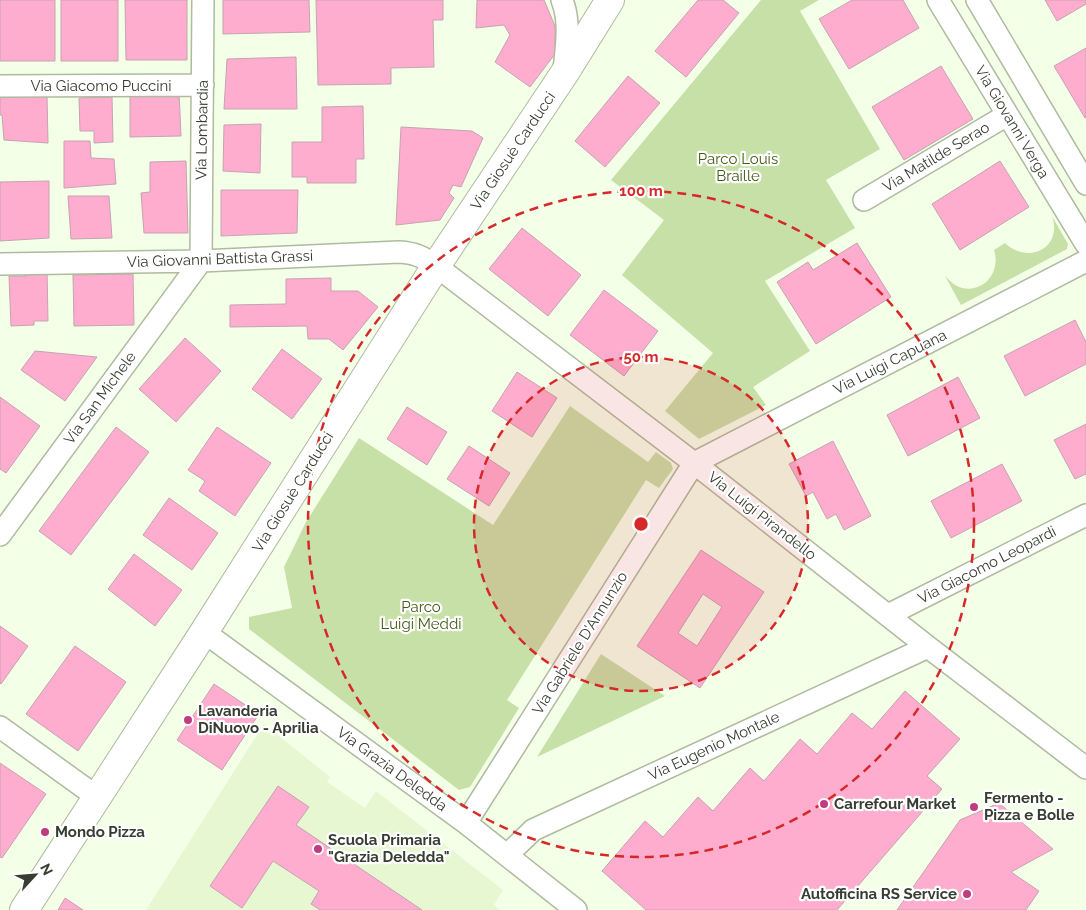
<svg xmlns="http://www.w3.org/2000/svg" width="1086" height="910" viewBox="0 0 1086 910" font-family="Raleway,sans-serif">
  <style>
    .built { fill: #e6f7d2 }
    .green { fill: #c7e0a7 }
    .building { fill: #feadce; stroke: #c5a3b0; fill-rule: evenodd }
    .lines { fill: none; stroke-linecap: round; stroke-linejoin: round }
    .street-casing { stroke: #aebb9e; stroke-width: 24 }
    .secondary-casing { stroke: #aebb9e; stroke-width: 30 }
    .street { stroke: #fff; stroke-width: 21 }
    .secondary { stroke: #fff; stroke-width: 28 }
    .ring { fill: none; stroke: #d62828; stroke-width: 2.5; stroke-dasharray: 9 6 }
    .poi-dot { fill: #c03b7f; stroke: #fff; stroke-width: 2 }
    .labels { text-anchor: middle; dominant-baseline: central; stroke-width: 4.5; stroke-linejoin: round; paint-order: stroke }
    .street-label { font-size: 15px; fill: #373d31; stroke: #fff }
    .park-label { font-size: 15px; fill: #455d1b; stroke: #fff }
    .poi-label { font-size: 15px; font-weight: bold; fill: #373d31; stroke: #fff; text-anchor: start }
    .centre { fill: #d62828; stroke: #fff; stroke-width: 2.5 }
    .ring-label { font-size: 15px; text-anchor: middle; font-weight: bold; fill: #d62828; stroke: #fff; stroke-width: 4.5; stroke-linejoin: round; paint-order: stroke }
  </style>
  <rect width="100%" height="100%" fill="#f4ffe7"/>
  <path class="built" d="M264 724 330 777 327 782 365 808 376 791 503 890 494 905 500 910H146Z"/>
  <path class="green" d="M761 0H819L800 11 880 149 826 180 855 228 765 281 810 351 753 387 766 405 699 439 665 411 713 353 622 275 664 220 611 180Z
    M1052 216 1068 244 1067 249 961 305 945 276C950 281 955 286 962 288 985 293 1001 271 994 250L1005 243C1028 265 1063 248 1052 216Z
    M570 406 648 462 656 452 671 463 673 469 659 488 646 480 507 700 519 708 470 787 459 790 249 629V617L292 608 284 567 306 522 359 438 493 525Z
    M601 654 665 696 537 757Z"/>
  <path class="building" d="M0 0H55V61H0Z
    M61 0H118V61H61Z
    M125 0H187V60H126Z
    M223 0H309L310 32 223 34Z
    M316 0H443V20H433L434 67 391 68V84L318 85Z
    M477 0H544L555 26V54L530 87 495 62 510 35 504 25 476 28Z
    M698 0H723L739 13 686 77 655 51Z
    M852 0H903L919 28 849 69 819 19Z
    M1045 0H1086V4L1057 21Z
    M1086 48V117L1085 118 1054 66Z
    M296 57 297 109H224L227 59Z
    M941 66 973 119 904 160 872 107Z
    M628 76 660 103 605 167 575 141Z
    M179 92 181 136 130 137V94Z
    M0 95 47 96 48 143 4 140 2 115H0Z
    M112 97 113 142 94 143V131H80L79 98Z
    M363 106 364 159H356V183H307V177H292V142H322V107Z
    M261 124 260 173 223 171 224 125Z
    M401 127 472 131 483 138 461 187 453 185 449 193 454 198 440 220 396 225Z
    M64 141H90L91 158 114 159 116 184 64 188Z
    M186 161 188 233H144L141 193 150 192V162Z
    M1000 161 1029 207 960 250 932 204Z
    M49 181V238L0 241V182Z
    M221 190H298L297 233 221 236Z
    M68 196H109L112 238 71 239Z
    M522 228 581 275 548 316 489 269Z
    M857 243 891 297 816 344 777 282 808 262 813 270Z
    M47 271 48 321H34V325L11 326 9 276H26V272Z
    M133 274 134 325 74 326 73 275Z
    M331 278V291H358L378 307 343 350 329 339H308L307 326 230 327V305L286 304V279Z
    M604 290 658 331 624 376 570 335Z
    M1075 320 1086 342V364L1025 396 1004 356Z
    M185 338 221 371 176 422 139 389Z
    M282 349 322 379 292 419 252 389Z
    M35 351 97 357 65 401 21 370Z
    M517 372 557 398 532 437 492 411Z
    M958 377 980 418 908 456 887 415Z
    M0 397 40 426 6 473 0 469Z
    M407 407 447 432 427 465 387 439Z
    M1086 424V474L1075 479 1054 440Z
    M116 427 149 452 71 555 39 531Z
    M217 427 271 463 235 516 199 491 205 481 188 470Z
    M833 441 871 516 844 530 836 514 827 519 813 492 806 496 789 464Z
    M469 446 510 473 489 506 447 479Z
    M1002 464 1022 501 951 538 931 501Z
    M169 498 218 533 192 570 143 535Z
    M701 550 764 592 700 688 637 646ZM703 594 722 607 697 646 678 633Z
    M134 554 182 590 155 626 108 589Z
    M0 626 28 646 1 684 0 683Z
    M75 646 126 682 78 751 26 714Z
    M214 684 259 714 222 770 177 740Z
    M905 691 960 739 927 776 942 789 837 910H646L602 871 645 821 663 837 698 797 713 811 750 768 764 781 800 739 817 754 852 713 872 729Z
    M0 763 46 794 2 858 0 857Z
    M278 786 309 807 296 825 422 910H320L311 904 319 891 273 861 242 908 210 886Z
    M999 803 1053 849 1011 872 1039 891 1026 910H897L960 820Z
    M65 898 83 910H58Z"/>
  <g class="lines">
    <g class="street-casing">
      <path id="street" d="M562 0C571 23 566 48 564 71
        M938 0 1086 244
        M977 0 1086 184
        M0 86 203 85
        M864 200 1007 115
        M201 261 203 0
        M0 264 201 261 399 252C416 253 423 257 436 266L694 463 928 647 1086 768
        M0 535 201 261
        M888 615 1086 515
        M204 632 466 823 576 910
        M0 727 97 797
        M466 823 694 463 1086 261
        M507 855 533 830 928 647"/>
    </g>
    <g class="secondary-casing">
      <path id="secondary" d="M24 910 204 632 436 266 564 74 610 0"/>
    </g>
    <use href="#street" class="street"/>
    <use href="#secondary" class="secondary"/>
  </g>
  <circle cx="641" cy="524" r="167" fill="#d62828" fill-opacity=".12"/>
  <g class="ring">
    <circle cx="641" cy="524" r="167"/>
    <circle cx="641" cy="524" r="333"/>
  </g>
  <g class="poi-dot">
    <circle cx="188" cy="720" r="5"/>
    <circle cx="824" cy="804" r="5"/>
    <circle cx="974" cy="807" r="5"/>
    <circle cx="45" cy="832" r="5"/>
    <circle cx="318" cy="849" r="5"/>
    <circle cx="967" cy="894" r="5"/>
  </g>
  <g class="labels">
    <g class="street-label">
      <text x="101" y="86">Via Giacomo Puccini</text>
      <text transform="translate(1012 122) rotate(59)">Via Giovanni Verga</text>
      <text transform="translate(202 130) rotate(-89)">Via Lombardia</text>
      <text transform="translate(513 151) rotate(-56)">Via Giosuè Carducci</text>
      <text transform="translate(936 157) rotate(-31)">Via Matilde Serao</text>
      <text transform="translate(220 259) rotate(-2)">Via Giovanni Battista Grassi</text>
      <text transform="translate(890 362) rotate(-27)">Via Luigi Capuana</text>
      <text transform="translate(100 398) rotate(-54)">Via San Michele</text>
      <text transform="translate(293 492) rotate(-58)">Via Giosuè Carducci</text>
      <text transform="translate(762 516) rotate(38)">Via Luigi Pirandello</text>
      <text transform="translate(987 565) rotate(-27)">Via Giacomo Leopardi</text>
      <text transform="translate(580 643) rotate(-58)">Via Gabriele D'Annunzio</text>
      <text transform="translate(714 746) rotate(-25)">Via Eugenio Montale</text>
      <text transform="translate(392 769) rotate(36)">Via Grazia Deledda</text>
    </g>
    <g class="park-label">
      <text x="738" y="159">Parco Louis<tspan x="738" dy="17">Braille</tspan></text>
      <text x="421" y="607">Parco<tspan x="421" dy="17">Luigi Meddi</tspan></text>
    </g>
    <g class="poi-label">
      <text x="198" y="711">Lavanderia<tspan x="198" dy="17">DiNuovo - Aprilia</tspan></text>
      <text x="984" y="798">Fermento -<tspan x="984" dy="17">Pizza e Bolle</tspan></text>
      <text x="834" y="804">Carrefour Market</text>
      <text x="55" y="832">Mondo Pizza</text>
      <text x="328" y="840">Scuola Primaria<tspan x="328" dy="17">"Grazia Deledda"</tspan></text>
      <text x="957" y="894" text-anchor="end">Autofficina RS Service</text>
    </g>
  </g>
  <circle cx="641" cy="524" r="8" class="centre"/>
  <g class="ring-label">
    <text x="641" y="196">100 m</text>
    <text x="641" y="362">50 m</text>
  </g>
  <g transform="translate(35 875) rotate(64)" stroke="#ffffff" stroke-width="4" paint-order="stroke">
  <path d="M0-4L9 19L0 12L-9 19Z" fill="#373d31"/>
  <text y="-8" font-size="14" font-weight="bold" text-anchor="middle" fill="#373d31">N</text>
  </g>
</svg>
